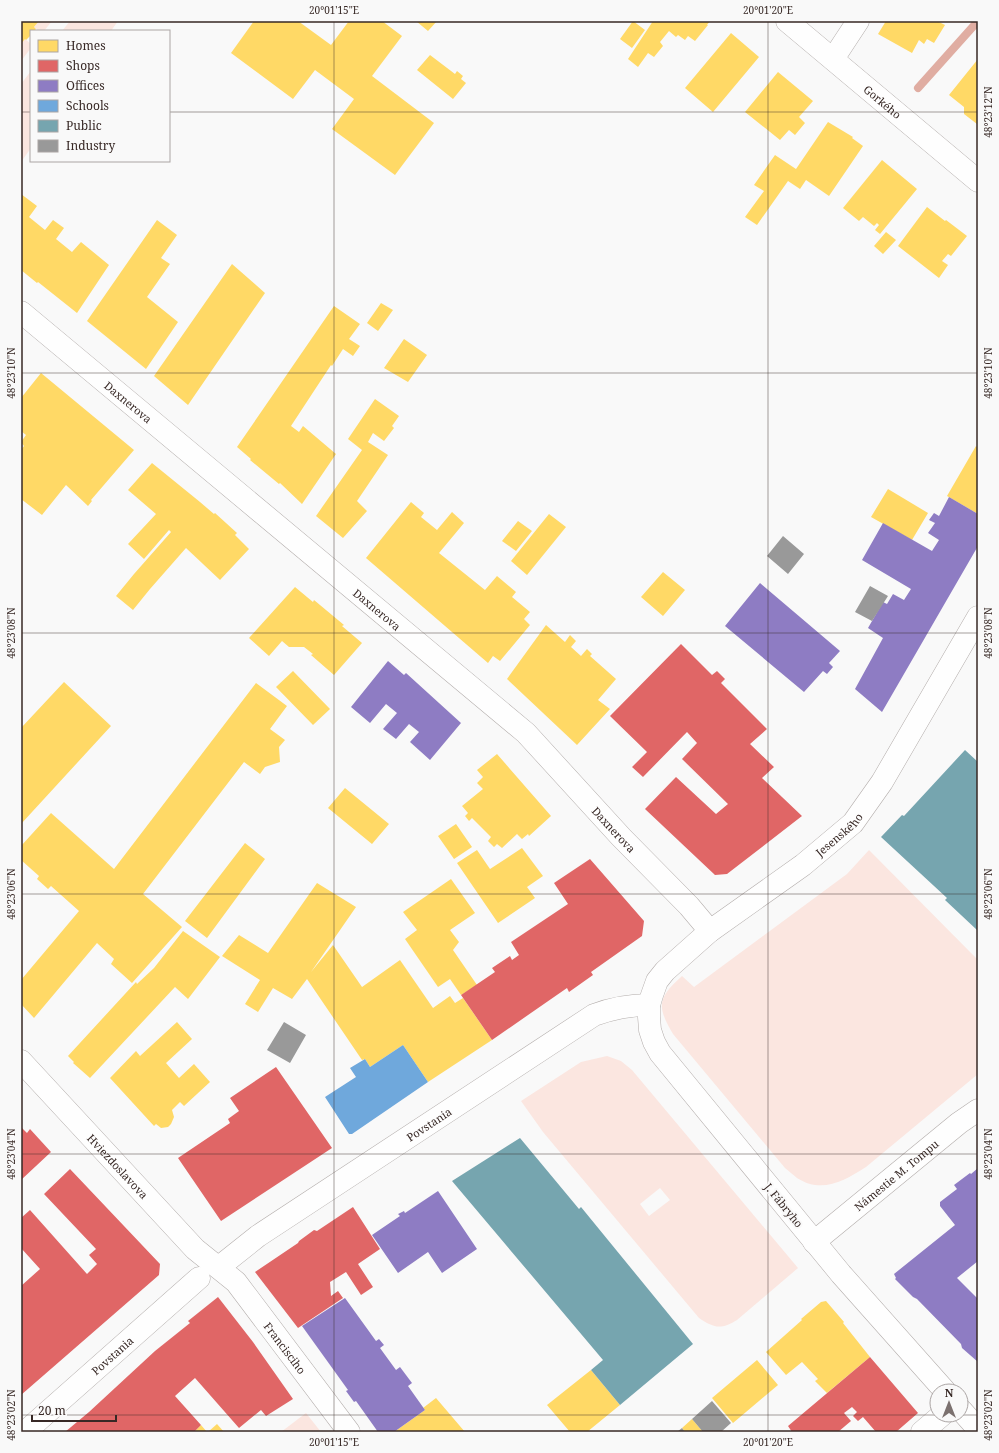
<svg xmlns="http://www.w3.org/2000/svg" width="999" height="1453" viewBox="0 0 999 1453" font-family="'Noto Serif',serif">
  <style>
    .green { fill: #fbe6e0; fill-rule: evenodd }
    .homes { fill: #ffd966 }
    .shops { fill: #e06666 }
    .offices { fill: #8e7cc3 }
    .schools { fill: #6fa8dc }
    .public { fill: #76a5af }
    .industry { fill: #999 }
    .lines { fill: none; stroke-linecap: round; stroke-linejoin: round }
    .stream { stroke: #e0ada2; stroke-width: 8 }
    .minor-casing { stroke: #b3adab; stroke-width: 23 }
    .minor { stroke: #fefefe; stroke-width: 22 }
    .ticks { fill: none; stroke: #372825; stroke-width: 1; stroke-opacity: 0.45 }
    .labels { text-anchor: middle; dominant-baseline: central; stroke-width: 4; stroke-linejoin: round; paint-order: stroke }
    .street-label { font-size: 11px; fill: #372825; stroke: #f9f9f9 }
    .neatline { fill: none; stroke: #372825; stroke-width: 1.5 }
    .ticks-label { font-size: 10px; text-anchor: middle; fill: #372825 }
  </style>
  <rect width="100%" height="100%" fill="#f9f9f9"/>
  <path class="green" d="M39 21H52L44 31H39L34 27Z
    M70 21H118L111 31H62Z
    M25 39 31 44V48L21 61V44Z
    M31 71V148L21 162V84Z
    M869 850 978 960V1074L866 1167C844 1181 822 1194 797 1178 793 1175 789 1171 785 1168L673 1034C656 1005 658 998 682 976L694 987 847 874Z
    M607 1056 621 1061 632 1070 798 1268 737 1320C721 1330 714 1328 699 1318L543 1132 521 1101 581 1062ZM660 1188 670 1200 649 1216 640 1204Z
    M306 1413 321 1432H281Z"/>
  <path class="homes" d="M21 21H39L34 27 36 29 34 31H31V35L26 40 25 39 21 44Z
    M254 21H298L331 45 349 21H382L402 36 372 76 434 123 395 175 332 129 354 99 315 70 293 99 231 53Z
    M416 21H437L428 31Z
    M633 21 645 30 632 48 620 39Z
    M653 21H710L707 25H708L695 41 688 36 685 40 678 35 676 37 669 31 660 42 663 46 654 57 648 53 638 67 628 59Z
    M886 21H937L945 25 934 43 927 39 924 44 919 40 912 53 878 34Z
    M731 33 759 57 713 112 685 88Z
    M430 55 455 74 457 71 463 76 461 79 466 83 453 99 417 70Z
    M978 59V124H977L964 114V107L949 95Z
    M778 72 813 101 799 117 805 123 795 135 789 130 780 140 745 112Z
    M828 122 853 137 852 138 863 146 829 196 806 180 800 189 788 181 757 225 745 217 764 191 754 185 775 155 796 169Z
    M882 160 917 189 880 234 875 230 879 225 877 223 874 226 863 217 859 221 843 208Z
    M21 194 37 206 29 217 45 230 53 220 64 228 56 239 72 252 81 242 109 265 77 313 38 282 37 283 21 270Z
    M927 207 945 221 946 220 967 236 951 256 948 254 942 261 948 265 939 278 898 246Z
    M157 220 177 235 161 258 170 264 147 297 178 322 146 369 87 321Z
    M886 232 896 240 883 254 874 246Z
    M232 264 265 293 188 405 154 376Z
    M381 303 393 310 378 331 367 323Z
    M334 306 360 324 349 339 360 346 353 356 343 349 332 366 331 365 291 426 299 432 303 426 336 454 302 504 280 483 279 484 250 460 251 459 237 447Z
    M404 339 427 355 408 382 384 368Z
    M41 373 134 450 91 500 92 501 88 506 66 485 42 515 21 499V450L24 446 21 442 26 435 21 431V398Z
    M375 399 399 416 392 426 394 428 384 441 373 433 368 442 388 455 357 501 367 511 343 538 316 516 362 450 348 439Z
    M976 446 978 448V514L947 496Z
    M152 463 200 502 214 514 215 513 237 533 235 535 249 549 220 580 186 548 150 589 133 610 116 596 134 574 171 532 169 530 144 559 128 544 156 514 128 490Z
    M888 489 928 513 912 540 871 517Z
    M411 502 424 513 421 517 437 530 452 512 464 523 439 553 485 590 497 576 516 592 512 597 530 612 524 619 530 625 500 661 493 656 488 663 366 558Z
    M549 514 566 527 527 575 511 561Z
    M518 521 532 531 516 551 502 541Z
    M663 572 685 590 663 616 641 597Z
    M295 587 313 602 314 600 344 625 342 626 362 643 334 675 311 655 313 654 304 647H289L282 641 269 656 249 638Z
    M546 625 565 642 570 635 576 641 571 647 581 656 587 649 592 654 590 656 616 679 598 700 610 709 577 745 507 679Z
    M293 671 330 709 313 725 276 687Z
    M64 682 111 726 21 824V728Z
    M256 683 287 706 270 729 285 740 279 747 280 762 265 767 260 774 244 762 143 894 182 927 132 983 111 964 114 959 97 943 34 1018 21 1004V980L79 911 51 886 48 889 37 879 39 876 21 860V846L51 813 114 869Z
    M497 754 551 816 529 836 528 834 522 839 517 834 502 848 497 844 494 847 488 841 491 837 472 818 469 821 465 816 468 813 462 806 483 789 477 783 483 777 477 770Z
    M345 788 389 824 372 844 328 808Z
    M456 824 472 847 454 859 438 836Z
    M245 843 265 859 207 938 185 921Z
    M522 848 543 876 527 887 535 898 498 923 457 863 477 850 490 869Z
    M451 879 475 913 450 930 459 942 453 950 477 985 461 995 450 979 438 987 405 939 417 930 403 912Z
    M317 883 356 907 311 972 333 945 362 987 400 960 433 1008 450 996 455 1003 463 998 492 1040 428 1082 403 1045 370 1067 365 1059 362 1060 307 979 292 999 273 988 258 1012 245 1004 260 980 222 956 239 935 268 953Z
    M183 931 220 957 188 999 175 987 90 1078 73 1063 74 1062 68 1056 136 982 137 984 154 968Z
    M177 1022 192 1039 166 1063 179 1078 194 1064 210 1082 184 1106 180 1102 172 1110 174 1117 171 1124 168 1127 161 1128 156 1124 154 1126 110 1078 136 1051 140 1056Z
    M826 1301 844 1322 843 1323 870 1357 827 1393 815 1381 818 1379 802 1362 786 1375 766 1352 802 1320 801 1319 821 1302Z
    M757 1360 778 1385 733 1423 712 1398Z
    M591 1370 620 1405 587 1432H570L547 1405Z
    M436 1398 465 1432H394L425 1410 423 1408Z
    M692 1419 703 1432H685L682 1428Z
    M217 1424 224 1432H208Z
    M201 1425 207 1432H194Z"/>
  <path class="shops" d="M681 644 712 675 717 671 725 679 721 683 767 729 750 744 774 767 762 778 802 816 727 874 715 875 645 809 676 777 716 814 728 804 682 759 697 743 687 732 643 777 632 767 647 752 610 716Z
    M590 859 644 921 642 936 591 972 593 975 569 992 567 988 492 1040 461 995 495 972 492 968 510 956 512 960 519 955 511 942 568 904 554 883Z
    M276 1067 332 1148 221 1221 178 1158 230 1123 228 1119 239 1111 230 1098Z
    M21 1127 27 1133 30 1129 51 1152 21 1180Z
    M70 1169 160 1264 159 1275 21 1395V1286L40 1269 21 1248V1218L30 1210 87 1274 97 1264 89 1255 96 1249 44 1194Z
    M353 1207 380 1249 358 1264 373 1287 361 1295 346 1272 330 1282 331 1296 338 1291 343 1298 298 1328 255 1272 298 1243 299 1241 314 1230 317 1231Z
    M218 1297 253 1342 293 1399 266 1416 261 1410 239 1428 195 1378 175 1396 201 1425 194 1432H65L89 1412 155 1351 190 1323 188 1321Z
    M870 1357 918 1413 896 1432H876L863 1417 858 1421 853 1416 857 1412 852 1407 844 1413 851 1421 838 1432H792L788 1426Z"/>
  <path class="offices" d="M949 497 978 514V546L882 712 855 689 883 638 868 628 883 602 887 604 893 594 904 600 911 589 862 560 883 523 932 551 939 540 928 533 935 523 929 520 934 513 939 516Z
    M760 583 840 651 829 663 833 667 827 674 823 671 804 692 725 626Z
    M388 661 404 675 406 673 461 723 430 760 410 742 419 732 409 724 396 739 383 729 397 713 386 704 370 723 351 707Z
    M978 1168V1261L957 1278 978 1299V1362L962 1348 961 1344 917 1299 913 1297 895 1279 896 1278 894 1274 955 1225 940 1206V1202L957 1189 954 1185 970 1173 971 1174Z
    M438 1191 477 1249 442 1273 428 1252 398 1273 372 1235 400 1216 398 1214 404 1211 405 1213Z
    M345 1298 376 1341 379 1339 384 1345 380 1348 396 1370 400 1367 412 1383 408 1386 425 1410 394 1432H378L356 1401 354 1402 346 1391 348 1390 302 1326Z"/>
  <path class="schools" d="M403 1045 428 1082 352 1134H349L325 1097 356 1077 350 1068 365 1059 370 1067Z"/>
  <path class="public" d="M965 750 978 762 977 930 945 900 947 898 881 837 902 815 904 816Z
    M520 1138 579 1209 581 1207 693 1344 620 1405 591 1370 603 1360 452 1181Z"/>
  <path class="industry" d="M783 536 804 554 788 574 767 556Z
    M870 586 888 596 872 621 855 612Z
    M284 1022 306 1035 290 1063 267 1050Z
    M712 1401 731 1423 721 1432H703L692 1419Z
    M682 1428 685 1432H677Z"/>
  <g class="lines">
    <path class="stream" d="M918 88 978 21"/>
    <g class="minor-casing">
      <g id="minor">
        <path id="s1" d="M787 21 978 181"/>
        <path d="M833 59 858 21"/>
        <path id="s2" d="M21 312 526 733 621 837 689 906 710 931"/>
        <path id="s3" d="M21 1061 195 1249 236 1282 349 1432"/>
        <path id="s4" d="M814 1242 959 1123 978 1110"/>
        <path id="s5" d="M219 1267 258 1236 594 1015C613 1008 630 1005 649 1005"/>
        <path id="s6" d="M945 1391 841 1274 660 1053 654 1042 650 1030 649 1017V1005L652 995 657 981 665 971 710 931 803 865 853 823 882 782 978 617"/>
        <path d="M961 1410 978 1429"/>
        <path id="s7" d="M25 1432 199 1278"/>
        <path d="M922 1432 942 1415"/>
      </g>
    </g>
    <use href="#minor" class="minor"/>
  </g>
  <path class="ticks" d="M334 21V1432M768 21V1432M21 112H31M169 112H978M21 373H978M21 633H978M21 894H978M21 1154H978M21 1415H937M961 1415H978"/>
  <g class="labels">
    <g class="street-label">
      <text stroke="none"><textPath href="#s1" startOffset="125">Gorkého</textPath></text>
      <text stroke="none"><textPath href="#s2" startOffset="140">Daxnerova</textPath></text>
      <text stroke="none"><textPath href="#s2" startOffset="464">Daxnerova</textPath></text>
      <text stroke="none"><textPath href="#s2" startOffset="788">Daxnerova</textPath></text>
      <text stroke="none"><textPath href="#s6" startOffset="752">Jesenského</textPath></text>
      <text stroke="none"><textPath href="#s5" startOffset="254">Povstania</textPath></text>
      <text stroke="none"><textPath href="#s3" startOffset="143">Hviezdoslavova</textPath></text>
      <text stroke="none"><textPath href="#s4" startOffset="106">Námestie M. Tompu</textPath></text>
      <text transform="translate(784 1205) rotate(51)">J. Fábryho</text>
      <text stroke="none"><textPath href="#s3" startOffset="391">Francisciho</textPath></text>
      <text stroke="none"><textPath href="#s7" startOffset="116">Povstania</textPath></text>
    </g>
  </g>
  <rect width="999" height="1453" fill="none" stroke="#f9f9f9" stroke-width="44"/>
  <rect x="30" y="30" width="140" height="132" fill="#f9f9f9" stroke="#aba5a4"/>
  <rect x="38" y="40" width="20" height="12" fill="#ffd966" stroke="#aba5a4"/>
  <text x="66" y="50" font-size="12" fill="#372825">Homes</text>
  <rect x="38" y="60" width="20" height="12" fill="#e06666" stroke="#aba5a4"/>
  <text x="66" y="70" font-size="12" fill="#372825">Shops</text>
  <rect x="38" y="80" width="20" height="12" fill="#8e7cc3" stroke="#aba5a4"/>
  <text x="66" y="90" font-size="12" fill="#372825">Offices</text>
  <rect x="38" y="100" width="20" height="12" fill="#6fa8dc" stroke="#aba5a4"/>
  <text x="66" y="110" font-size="12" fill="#372825">Schools</text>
  <rect x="38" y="120" width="20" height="12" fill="#76a5af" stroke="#aba5a4"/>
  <text x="66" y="130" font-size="12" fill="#372825">Public</text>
  <rect x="38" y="140" width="20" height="12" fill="#999999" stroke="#aba5a4"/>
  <text x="66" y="150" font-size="12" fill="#372825">Industry</text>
  <g transform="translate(949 1403)"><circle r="19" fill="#f9f9f9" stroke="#aba5a4"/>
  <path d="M0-3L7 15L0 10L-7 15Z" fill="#7b716f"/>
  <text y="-6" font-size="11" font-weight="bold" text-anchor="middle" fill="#372825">N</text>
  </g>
  <path d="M32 1415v6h84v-6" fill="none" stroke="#372825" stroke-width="2"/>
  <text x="38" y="1415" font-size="12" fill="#372825" stroke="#f9f9f9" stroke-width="3" paint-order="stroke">20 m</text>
  <rect x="22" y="22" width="955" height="1409" class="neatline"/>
  <g class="ticks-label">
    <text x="334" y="14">20°01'15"E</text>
    <text x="768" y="14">20°01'20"E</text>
    <text transform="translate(988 112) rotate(-90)" y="4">48°23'12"N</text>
    <text transform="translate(11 373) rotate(-90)" y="4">48°23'10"N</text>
    <text transform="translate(988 373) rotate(-90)" y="4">48°23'10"N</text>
    <text transform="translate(11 633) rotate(-90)" y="4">48°23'08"N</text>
    <text transform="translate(988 633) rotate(-90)" y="4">48°23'08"N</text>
    <text transform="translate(11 894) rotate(-90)" y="4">48°23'06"N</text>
    <text transform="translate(988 894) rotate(-90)" y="4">48°23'06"N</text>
    <text transform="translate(11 1154) rotate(-90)" y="4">48°23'04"N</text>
    <text transform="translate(988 1154) rotate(-90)" y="4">48°23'04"N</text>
    <text transform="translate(11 1415) rotate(-90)" y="4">48°23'02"N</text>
    <text transform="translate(988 1415) rotate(-90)" y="4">48°23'02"N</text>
    <text x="334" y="1446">20°01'15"E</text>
    <text x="768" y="1446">20°01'20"E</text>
  </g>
</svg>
